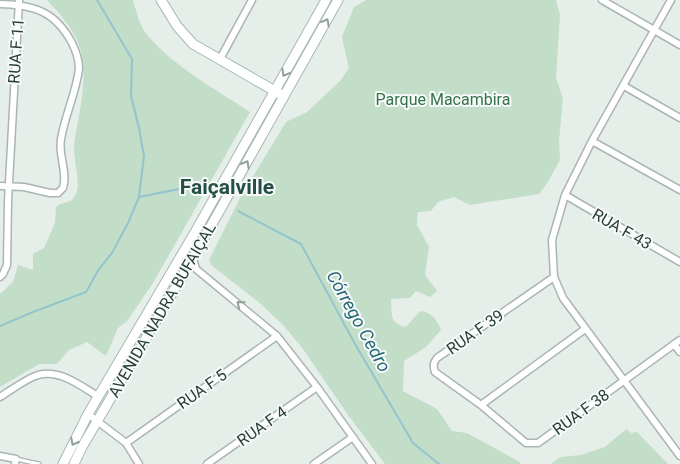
<svg xmlns="http://www.w3.org/2000/svg" width="680" height="464" viewBox="0 0 680 464" font-family="Roboto,sans-serif">
  <style>
    .green { fill: #c2ddc8 }
    .lines { fill: none; stroke-linecap: round; stroke-linejoin: round }
    .stream { stroke: #94c5cd; stroke-width: 2 }
    .lane-casing { stroke: #a9b6b1; stroke-width: 5.5 }
    .street-casing { stroke: #a9b6b1; stroke-width: 9 }
    .secondary-casing { stroke: #a6b9b2; stroke-width: 11 }
    .lane { stroke: #fff; stroke-width: 3 }
    .street { stroke: #fff; stroke-width: 6 }
    .secondary { stroke: #fff; stroke-width: 9 }
    .oneway { stroke: #939f9c }
    .labels { text-anchor: middle; dominant-baseline: central; stroke-width: 4; stroke-linejoin: round; paint-order: stroke }
    .street-label { font-size: 16px; fill: #273f38; stroke: #f7faf9 }
    .park-label { font-size: 16px; fill: #34724b; stroke: #f7faf9 }
    .water-label { font-size: 18px; font-style: italic; fill: #256a76; stroke: #f7faf9 }
    .district-label { font-size: 21px; font-weight: bold; fill: #244f44; stroke: #f7faf9 }
  </style>
  <rect width="100%" height="100%" fill="#e6eeea"/>
  <path class="green" d="M47 0H133C136 10 139 24 145 32 173 67 214 88 250 112L153 283 127 321 118 328 106 356 87 342 69 350 57 364H39L0 387V294L13 282 18 265 33 270V254L44 248 55 223 56 207 60 204 71 201C73 198 76 195 77 191 80 183 74 160 74 149 75 133 79 119 81 104 88 54 82 37 47 0Z
    M366 0H556L560 15 556 77 563 99 559 141 560 160 548 182 539 194 470 205 454 197 438 202 431 211 418 212 417 225 429 247 425 275 437 291 430 297 416 291 410 298 391 299C392 313 389 324 406 327L420 311C432 312 437 320 441 330L426 347 404 361 403 391 437 409 452 431 467 433 518 461 521 464H385L348 415 303 349 284 326 261 304 211 265 209 260 240 198 286 122 307 112 340 81 349 68 342 37 354 7Z
    M626 429 631 433 637 432 668 464H551L560 457 581 455 605 447Z"/>
  <g class="lines">
    <path class="stream" d="M139 197 194 186 202 189
      M238 211 301 244 355 344 413 443 439 464
      M0 326 33 312 86 292 99 269 112 253 128 223 139 197 144 156 139 128 131 96 132 59 97 0"/>
    <g class="lane-casing">
      <path id="lane" d="M16 459 39 464"/>
    </g>
    <g class="street-casing">
      <path id="street" d="M602 0 680 45
        M671 0 592 141 565 195 552 240 554 277 563 298 680 456
        M0 4C34 5 55 11 72 43 76 51 79 60 79 69 76 93 65 115 61 139 58 156 68 172 63 188L58 193H50L24 187 0 186
        M220 59 252 0
        M624 86 680 118
        M592 141 680 190
        M565 195 680 262
        M193 258 196 269 277 336 317 387 372 464
        M0 277 3 274 7 265 8 201 19 0
        M554 277 437 358C433 363 433 366 435 372L481 405 585 329
        M674 344 680 352
        M0 397C12 390 25 379 38 375 60 369 81 386 99 397
        M481 405 526 443H538L680 340
        M88 414 126 443 139 464
        M126 443 277 336
        M0 456 16 459 15 464
        M207 464 317 387
        M314 464 353 437"/>
    </g>
    <g class="secondary-casing">
      <path id="secondary" d="M161 0 177 26 193 44 280 94
        M63 464 88 414 194 234 326 0
        M74 464 82 447 193 258 338 0"/>
    </g>
    <use href="#lane" class="lane"/>
    <use href="#street" class="street"/>
    <use href="#secondary" class="secondary"/>
  </g>
  <defs><path id="oneway-chevron" d="M-2-3.5L2.5 0L-2 3.5" fill="none" stroke-width="1.6" stroke-linecap="round" stroke-linejoin="round" transform="scale(1.25)"/></defs>
  <g class="oneway">
    <use href="#oneway-chevron" transform="translate(326 22) rotate(-61)"/>
    <use href="#oneway-chevron" transform="translate(285 73) rotate(119)"/>
    <use href="#oneway-chevron" transform="translate(246 164) rotate(-60)"/>
    <use href="#oneway-chevron" transform="translate(240 304) rotate(-141)"/>
    <use href="#oneway-chevron" transform="translate(74 442) rotate(118)"/>
  </g>
  <g class="labels">
    <g class="street-label">
      <text transform="translate(16 51) rotate(-86)">RUA F 11</text>
      <text transform="translate(622 229) rotate(30)">RUA F 43</text>
      <text transform="translate(162 310) rotate(-60)">AVENIDA NADRA BUFAIÇAL</text>
      <text transform="translate(475 332) rotate(-35)">RUA F 39</text>
      <text transform="translate(202 389) rotate(-35)">RUA F 5</text>
      <text transform="translate(581 412) rotate(-36)">RUA F 38</text>
      <text transform="translate(262 426) rotate(-35)">RUA F 4</text>
    </g>
    <g class="park-label">
      <text x="443" y="99">Parque Macambira</text>
    </g>
    <g class="water-label">
      <text transform="translate(359 321) rotate(61)">Córrego Cedro</text>
    </g>
    <g class="district-label">
      <text x="227" y="187">Faiçalville</text>
    </g>
  </g>
</svg>
